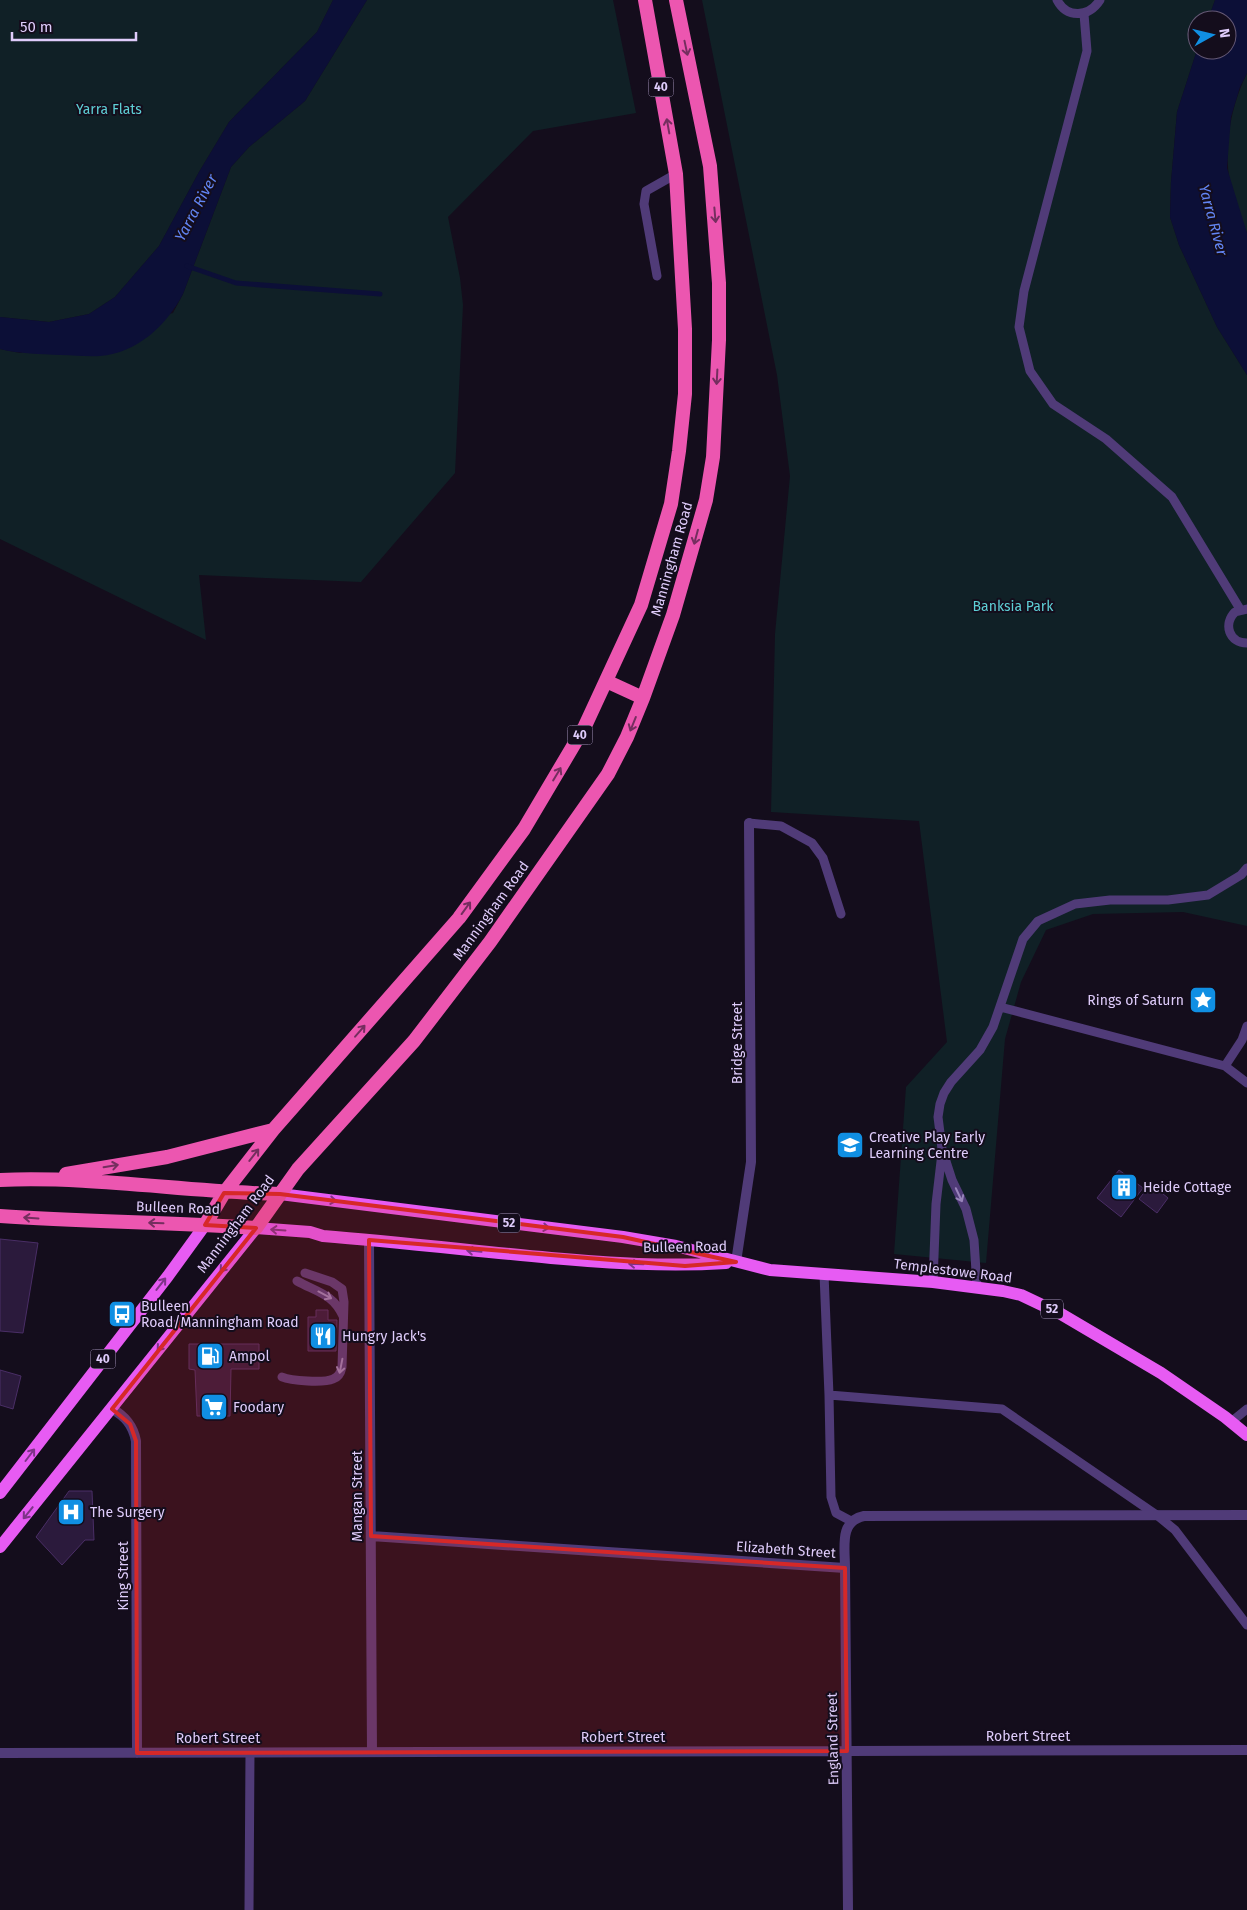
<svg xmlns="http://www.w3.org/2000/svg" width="1247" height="1910" viewBox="0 0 1247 1910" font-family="'Fira Sans',sans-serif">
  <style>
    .green { fill: #102026 }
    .water { fill: #0c0f37 }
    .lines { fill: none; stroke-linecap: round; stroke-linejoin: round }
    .stream { stroke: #0c0f37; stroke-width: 5 }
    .building { fill: #2b1a3c; stroke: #4a2e66 }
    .service { stroke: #503b78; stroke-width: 9 }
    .minor { stroke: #503b78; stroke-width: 10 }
    .primary { stroke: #e75bf3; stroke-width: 12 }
    .trunk { stroke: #ec56b0; stroke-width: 14 }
    .oneway { stroke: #752e5f }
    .oneway2 { stroke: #9884ba }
    .oneway3 { stroke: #7e3488 }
    .marked { fill: #d62828; fill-opacity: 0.2; stroke: #d62828; stroke-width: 4; stroke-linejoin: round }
    .labels { text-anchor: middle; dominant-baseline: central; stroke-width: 4; stroke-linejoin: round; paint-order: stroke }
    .shield { fill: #140d1c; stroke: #a293b8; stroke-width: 1 }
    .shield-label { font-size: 12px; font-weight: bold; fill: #dfccfb }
    .park-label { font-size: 14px; fill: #5ecfd5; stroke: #140d1c }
    .street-label { font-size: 14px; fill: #dfccfb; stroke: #140d1c }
    .poi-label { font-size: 14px; fill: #dfccfb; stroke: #140d1c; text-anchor: start }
    .water-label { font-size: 15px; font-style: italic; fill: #6285f4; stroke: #140d1c }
  </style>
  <rect width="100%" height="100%" fill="#140d1c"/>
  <path class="green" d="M0 0H333L317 32 229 122 199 172 159 246 115 297 89 314 49 322 0 317Z
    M367 0H613L636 113 533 131 448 217 460 278 463 305 455 473 361 582 199 575 206 640 0 539V349L20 353 173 313 183 294 231 167 249 147 305 101Z
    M702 0H1215L1208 20H1197V50L1177 112 1171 182 1170 217 1179 245 1217 327 1247 375V926L1183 912 1093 914 1046 930 1021 982 1005 1039 986 1263 894 1254 906 1087 947 1042 919 821 771 812 775 634 790 476 777 375Z
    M1247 73V233C1241 218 1228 182 1228 166 1226 134 1233 102 1247 73Z"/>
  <path class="water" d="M333 0H367L305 101 249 147 231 167 183 294C166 326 137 353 100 356 87 357 74 355 61 355 40 354 20 354 0 349V317L49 322 89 314 115 297 159 246 199 172 229 122 317 32Z
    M1215 0H1247V73L1240 87 1231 117 1227 168 1247 233V375L1217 327 1179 245 1170 217 1171 182 1177 112 1197 50H1227V20H1208Z"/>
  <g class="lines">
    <path class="stream" d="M187 266 236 283 380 294"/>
  </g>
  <path class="building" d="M1119 1170 1143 1188 1121 1217 1097 1198Z
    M1151 1184 1168 1198 1157 1213 1139 1199Z
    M0 1239 38 1243 23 1333 0 1331Z
    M316 1310H328V1320H337L336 1351H308V1317H316Z
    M189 1344H259V1369H231L230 1416H197L195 1370 189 1369Z
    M0 1370 21 1376 13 1409 0 1405Z
    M69 1491H92L94 1540H85L62 1565 36 1537Z"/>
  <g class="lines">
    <path class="service" d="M1057 0C1067 19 1089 17 1100 0
      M1084 14 1087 51 1024 291 1019 327 1030 371 1053 404 1106 439 1172 497 1240 609
      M657 276 644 204 646 191 676 174
      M1247 609 1235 612C1223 624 1229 643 1247 643
      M749 823 781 826 812 843 823 858 841 914
      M1000 1007 1225 1066 1247 1083
      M1225 1066 1242 1040 1247 1026
      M824 1274 829 1395 831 1497 836 1513 851 1521
      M297 1281C317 1292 333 1294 343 1316
      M933 1282 936 1204 942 1153
      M977 1287 974 1240 966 1209 952 1180 942 1149 938 1117 940 1104 944 1093 951 1082 980 1050 993 1027 1023 939 1038 921 1075 904 1110 900H1168L1208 895 1241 875 1247 868
      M282 1377C291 1381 324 1383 333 1379 339 1377 341 1372 342 1367L344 1302 342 1289 332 1282 305 1273
      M829 1395 1002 1409 1158 1516 1175 1530 1247 1625
      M1231 1422 1247 1409
      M249 1910 250 1752"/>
    <path class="minor" d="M369 1240 372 1752
      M736 1262 751 1162 749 823
      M112 1409C125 1416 133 1425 136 1441L137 1753
      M371 1536 845 1568C845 1547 839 1521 864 1516L1247 1515
      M845 1568 848 1910
      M0 1753 1247 1750"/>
    <path class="primary" d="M280 1194 623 1237 676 1246 770 1270 933 1282 1003 1291 1021 1295 1061 1314 1161 1373 1225 1417 1247 1435
      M0 1493 168 1276 205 1225
      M0 1547 256 1228 310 1232 323 1236C399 1242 475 1251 551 1258 609 1263 667 1267 726 1263"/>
    <path class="trunk" d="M606 681 643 698
      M66 1174 167 1157 273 1130
      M0 1180C94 1176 186 1192 280 1194
      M0 1216C85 1222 171 1222 256 1228L298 1169 414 1041 490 942 608 774 627 737 643 698 673 615 706 500 713 457 719 340V283L710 166 676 0
      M205 1225 224 1193 273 1130 459 918 524 829 585 726 641 605 671 504 679 451 685 394V329L676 174 645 0"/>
  </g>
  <defs><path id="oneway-shaft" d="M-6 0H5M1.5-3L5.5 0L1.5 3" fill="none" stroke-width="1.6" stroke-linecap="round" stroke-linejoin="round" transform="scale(1.25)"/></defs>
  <g class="oneway">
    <use href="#oneway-shaft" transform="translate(686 48) rotate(78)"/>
    <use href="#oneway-shaft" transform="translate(668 126) rotate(-100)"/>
    <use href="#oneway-shaft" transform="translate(715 215) rotate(85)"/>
    <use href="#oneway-shaft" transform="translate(717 377) rotate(93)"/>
    <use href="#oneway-shaft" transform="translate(696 537) rotate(105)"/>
    <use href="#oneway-shaft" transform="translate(633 724) rotate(112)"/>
    <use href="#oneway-shaft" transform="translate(557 774) rotate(-59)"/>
    <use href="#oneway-shaft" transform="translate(466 908) rotate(-54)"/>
    <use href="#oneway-shaft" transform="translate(360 1031) rotate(-49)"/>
    <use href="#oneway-shaft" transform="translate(254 1155) rotate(-52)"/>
    <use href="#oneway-shaft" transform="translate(111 1166) rotate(-9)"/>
    <use href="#oneway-shaft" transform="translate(31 1218) rotate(-176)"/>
    <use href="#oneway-shaft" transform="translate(156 1223) rotate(-178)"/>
  </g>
  <g class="oneway2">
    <use href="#oneway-shaft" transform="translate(959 1195) rotate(65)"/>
    <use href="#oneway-shaft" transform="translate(325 1295) rotate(28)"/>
    <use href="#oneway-shaft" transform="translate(341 1366) rotate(101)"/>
  </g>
  <g class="oneway3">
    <use href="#oneway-shaft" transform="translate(329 1200) rotate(7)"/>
    <use href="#oneway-shaft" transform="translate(542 1227) rotate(7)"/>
    <use href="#oneway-shaft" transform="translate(278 1230) rotate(-176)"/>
    <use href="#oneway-shaft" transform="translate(474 1251) rotate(-174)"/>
    <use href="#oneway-shaft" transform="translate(636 1264) rotate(-178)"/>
    <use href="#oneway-shaft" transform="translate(225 1266) rotate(129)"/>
    <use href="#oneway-shaft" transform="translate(161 1284) rotate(-52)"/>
    <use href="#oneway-shaft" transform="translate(162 1345) rotate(129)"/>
    <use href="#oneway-shaft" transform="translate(30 1455) rotate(-53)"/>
    <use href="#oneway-shaft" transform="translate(28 1513) rotate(129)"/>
  </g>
  <path class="marked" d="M224 1193 280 1194 623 1237 736 1262 685 1266 369 1240 371 1536 845 1568 847 1751 137 1753 136 1441 130 1424 112 1409 256 1228 205 1225Z"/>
  <defs>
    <g id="sight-square" transform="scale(1.4375)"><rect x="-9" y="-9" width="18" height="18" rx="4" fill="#108fe3" stroke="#140d1c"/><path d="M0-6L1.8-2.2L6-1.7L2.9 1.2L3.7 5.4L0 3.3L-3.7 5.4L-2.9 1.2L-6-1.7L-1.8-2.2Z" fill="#fff"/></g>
    <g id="school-square" transform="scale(1.4375)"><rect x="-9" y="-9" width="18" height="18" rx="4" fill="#108fe3" stroke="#140d1c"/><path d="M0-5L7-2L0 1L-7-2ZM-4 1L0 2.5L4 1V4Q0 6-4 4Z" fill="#fff"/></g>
    <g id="building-square" transform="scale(1.4375)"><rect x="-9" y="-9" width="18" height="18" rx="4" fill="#108fe3" stroke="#140d1c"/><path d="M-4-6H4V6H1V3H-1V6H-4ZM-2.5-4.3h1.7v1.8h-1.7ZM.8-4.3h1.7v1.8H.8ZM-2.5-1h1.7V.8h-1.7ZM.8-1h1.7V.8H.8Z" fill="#fff"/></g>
    <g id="bus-square" transform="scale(1.4375)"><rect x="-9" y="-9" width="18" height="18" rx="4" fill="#108fe3" stroke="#140d1c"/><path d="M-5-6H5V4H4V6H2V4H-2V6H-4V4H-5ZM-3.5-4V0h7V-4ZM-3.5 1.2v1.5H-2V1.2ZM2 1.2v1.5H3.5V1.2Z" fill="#fff"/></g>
    <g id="restaurant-square" transform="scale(1.4375)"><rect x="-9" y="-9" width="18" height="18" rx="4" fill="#108fe3" stroke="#140d1c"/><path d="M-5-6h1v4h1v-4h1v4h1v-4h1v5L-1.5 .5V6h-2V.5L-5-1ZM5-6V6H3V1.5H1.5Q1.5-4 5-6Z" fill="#fff"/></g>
    <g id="fuel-square" transform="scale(1.4375)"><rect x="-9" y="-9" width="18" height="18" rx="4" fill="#108fe3" stroke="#140d1c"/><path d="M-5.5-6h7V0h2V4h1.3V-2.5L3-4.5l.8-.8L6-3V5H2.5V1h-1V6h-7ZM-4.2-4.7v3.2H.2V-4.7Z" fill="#fff"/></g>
    <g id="supermarket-square" transform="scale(1.4375)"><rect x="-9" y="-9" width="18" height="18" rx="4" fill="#108fe3" stroke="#140d1c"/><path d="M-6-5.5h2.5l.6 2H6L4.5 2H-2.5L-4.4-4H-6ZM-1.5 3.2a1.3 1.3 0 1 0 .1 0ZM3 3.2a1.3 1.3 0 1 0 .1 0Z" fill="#fff"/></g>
    <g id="hospital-square" transform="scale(1.4375)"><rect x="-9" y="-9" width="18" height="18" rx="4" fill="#108fe3" stroke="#140d1c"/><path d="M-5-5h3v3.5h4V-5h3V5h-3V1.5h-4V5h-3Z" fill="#fff"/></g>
  </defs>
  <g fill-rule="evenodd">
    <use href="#sight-square" x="1203" y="1000"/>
    <use href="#school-square" x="850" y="1145"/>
    <use href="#building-square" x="1124" y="1187"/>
    <use href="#bus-square" x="122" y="1314"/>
    <use href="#restaurant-square" x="323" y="1336"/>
    <use href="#fuel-square" x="210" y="1356"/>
    <use href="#supermarket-square" x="214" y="1407"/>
    <use href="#hospital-square" x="71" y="1512"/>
  </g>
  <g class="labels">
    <g class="shield">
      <rect x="648.5" y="77.5" width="25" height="19" rx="4"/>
      <rect x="567.5" y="725.5" width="25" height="19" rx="4"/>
      <rect x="498" y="1213.5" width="22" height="19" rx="4"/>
      <rect x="1041" y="1299.5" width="22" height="19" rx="4"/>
      <rect x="90.5" y="1349.5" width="25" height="19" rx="4"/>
    </g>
    <g class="shield-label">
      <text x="661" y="87">40</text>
      <text x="580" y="735">40</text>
      <text x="509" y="1223">52</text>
      <text x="1052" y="1309">52</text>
      <text x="103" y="1359">40</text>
    </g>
    <g class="park-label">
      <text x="109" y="109">Yarra Flats</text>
      <text x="1013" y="606">Banksia Park</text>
    </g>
    <g class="street-label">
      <text transform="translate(672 559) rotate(-74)">Manningham Road</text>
      <text transform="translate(491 911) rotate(-54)">Manningham Road</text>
      <text transform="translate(737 1043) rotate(-90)">Bridge Street</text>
      <text transform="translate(178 1208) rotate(2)">Bulleen Road</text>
      <text transform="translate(236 1224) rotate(-53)">Manningham Road</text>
      <text transform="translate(685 1247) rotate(-1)">Bulleen Road</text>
      <text transform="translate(953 1271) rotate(7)">Templestowe Road</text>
      <text transform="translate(357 1496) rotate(-90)">Mangan Street</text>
      <text transform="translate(786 1550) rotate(4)">Elizabeth Street</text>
      <text transform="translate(123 1576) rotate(-90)">King Street</text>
      <text x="1028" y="1736">Robert Street</text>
      <text x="623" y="1737">Robert Street</text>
      <text x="218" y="1738">Robert Street</text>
      <text transform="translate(833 1739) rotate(-91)">England Street</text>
    </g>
    <g class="poi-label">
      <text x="1184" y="1000" text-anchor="end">Rings of Saturn</text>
      <text x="869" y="1137">Creative Play Early<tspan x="869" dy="16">Learning Centre</tspan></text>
      <text x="1143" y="1187">Heide Cottage</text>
      <text x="141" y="1306">Bulleen<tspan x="141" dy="16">Road/Manningham Road</tspan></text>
      <text x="342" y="1336">Hungry Jack's</text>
      <text x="229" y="1356">Ampol</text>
      <text x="233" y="1407">Foodary</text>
      <text x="90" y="1512">The Surgery</text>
    </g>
    <g class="water-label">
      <text transform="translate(196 208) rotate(-62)">Yarra River</text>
      <text transform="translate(1213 220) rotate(75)">Yarra River</text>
    </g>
  </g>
  <g transform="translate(1212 35) rotate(82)"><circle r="24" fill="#140d1c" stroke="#655975"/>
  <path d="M0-4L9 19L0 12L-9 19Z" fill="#108fe3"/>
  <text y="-8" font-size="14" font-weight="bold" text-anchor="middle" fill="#dfccfb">N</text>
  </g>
  <path d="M12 32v8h124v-8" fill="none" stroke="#dfccfb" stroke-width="2.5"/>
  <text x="20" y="32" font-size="15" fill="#dfccfb" stroke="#140d1c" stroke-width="4" paint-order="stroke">50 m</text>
</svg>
